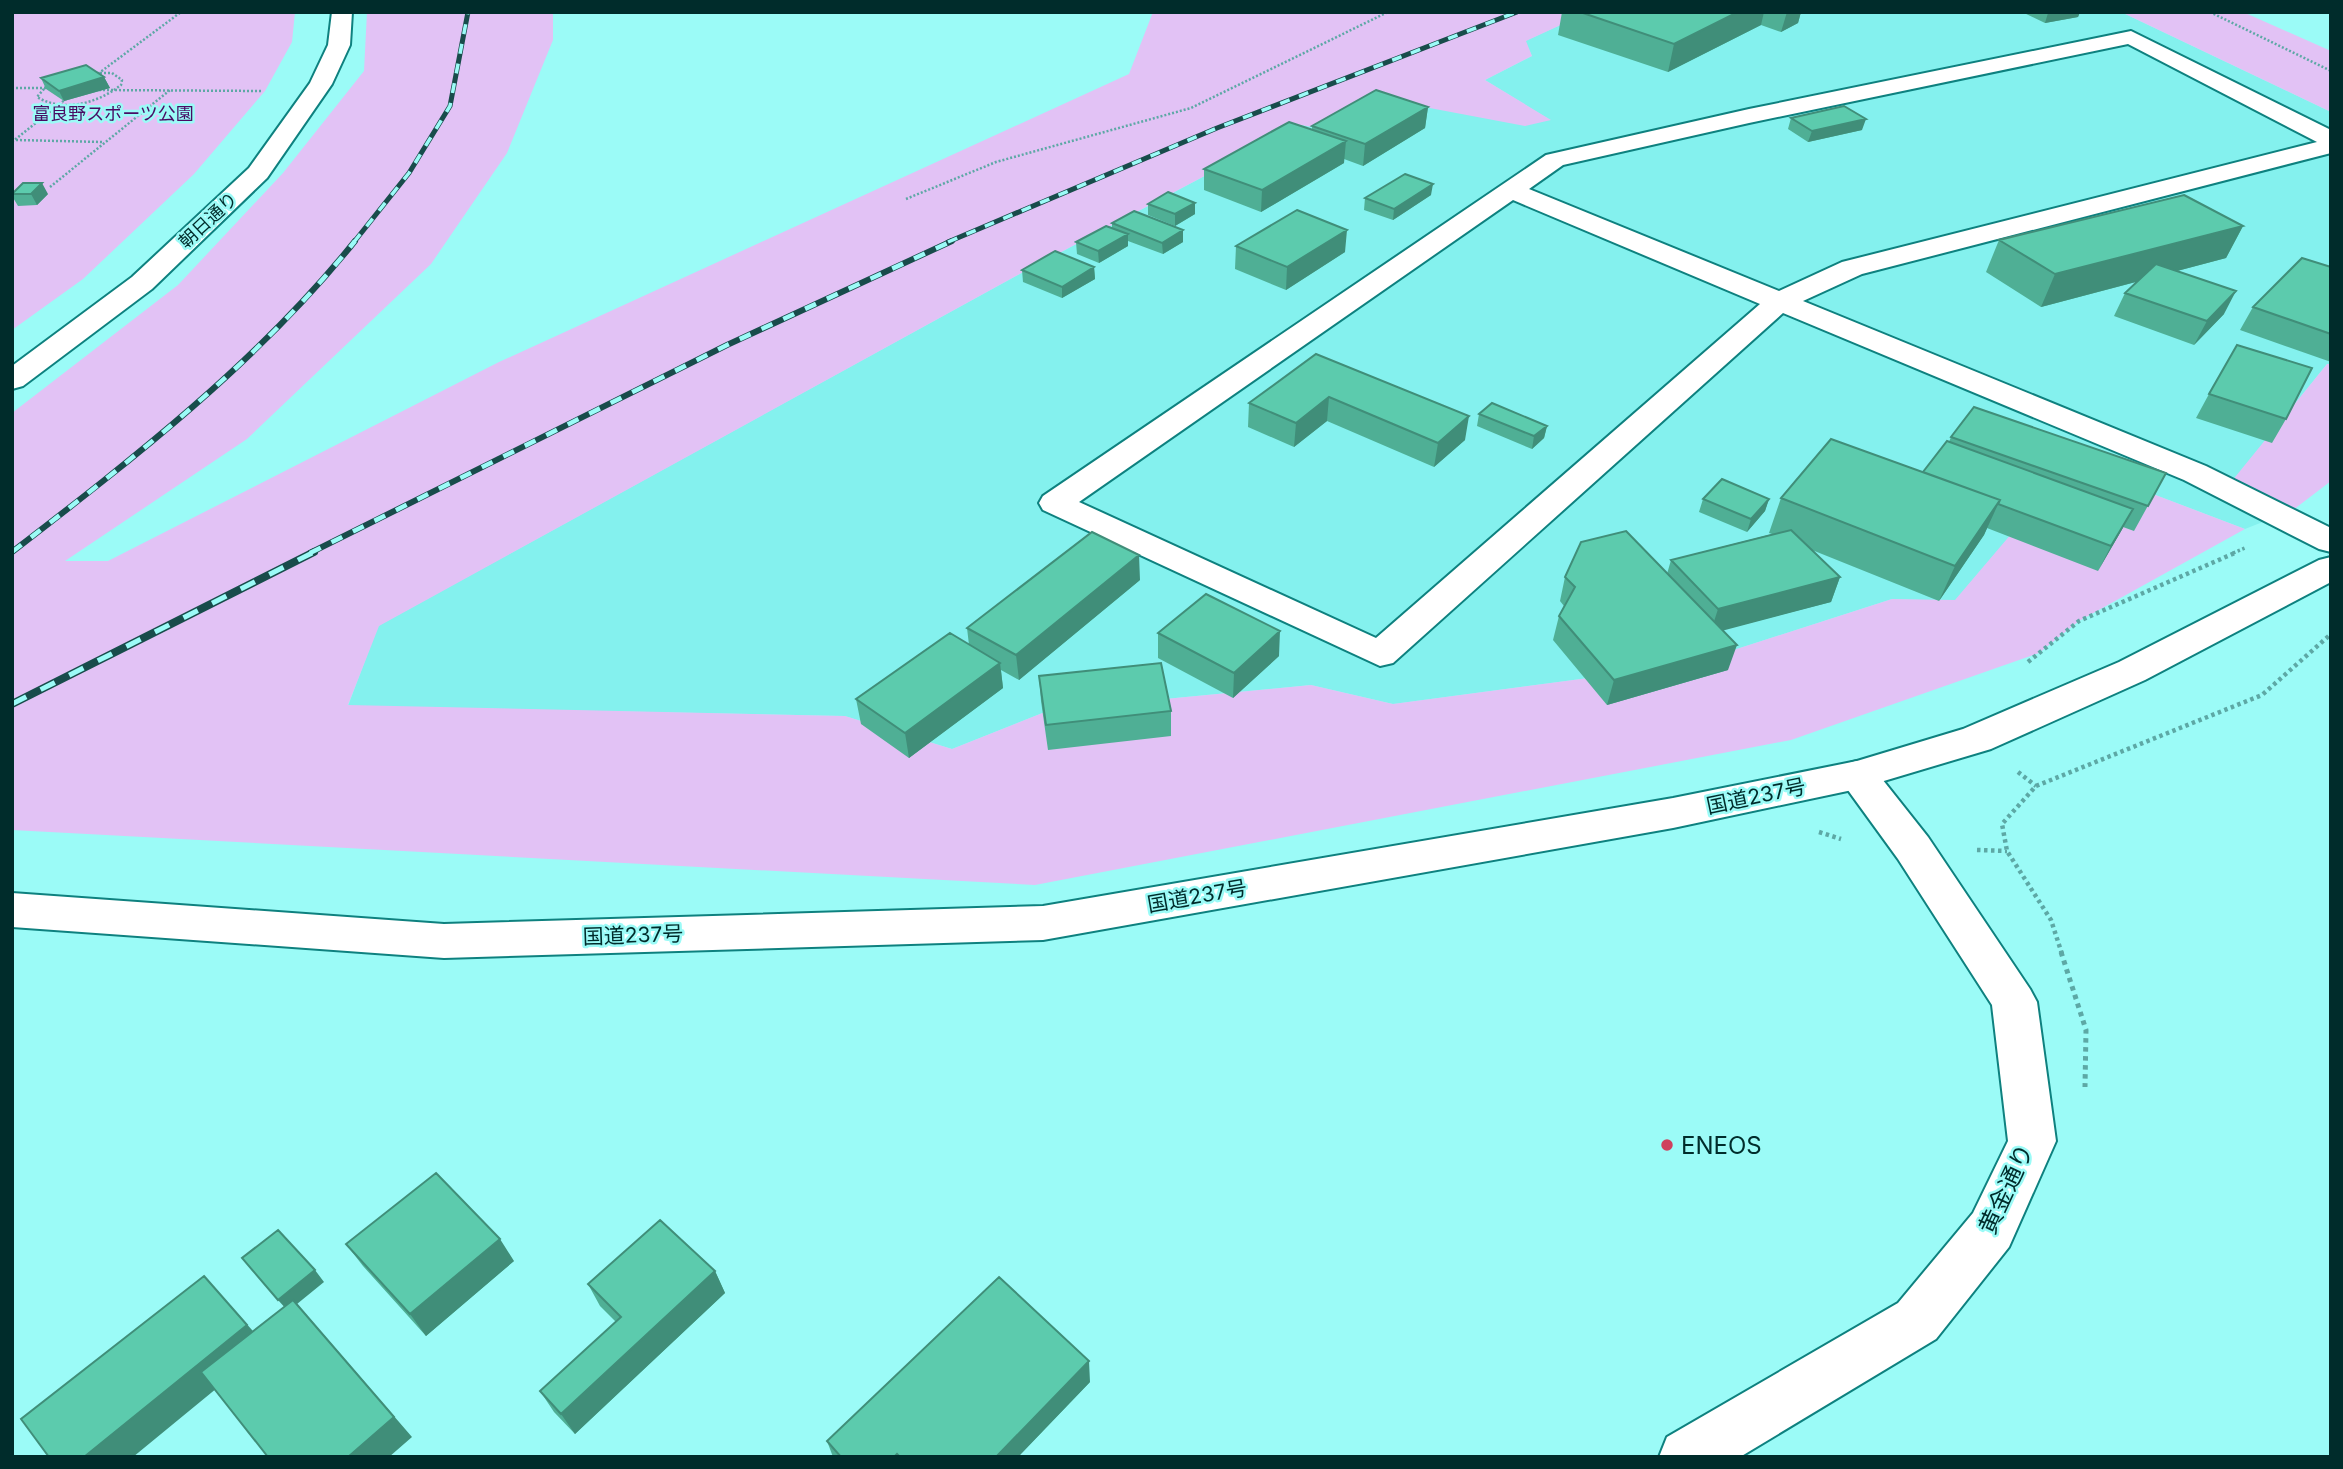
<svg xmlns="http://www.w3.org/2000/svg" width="2343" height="1469" viewBox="0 0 2343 1469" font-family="Inter,'Noto Sans JP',sans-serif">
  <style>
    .built { fill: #84f1ee }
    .green { fill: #e2c2f5 }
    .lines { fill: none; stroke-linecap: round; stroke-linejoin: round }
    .minor-casing { stroke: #0e817f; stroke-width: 4 }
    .tertiary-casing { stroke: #0e817f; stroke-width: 4 }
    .trunk-casing { stroke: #0e817f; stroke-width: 4 }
    .path-far3 { stroke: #5da8a5; stroke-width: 2.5; stroke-dasharray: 2 2; stroke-linecap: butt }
    .path-far2 { stroke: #5da8a5; stroke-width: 3.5; stroke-dasharray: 2.5 2.5; stroke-linecap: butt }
    .path-far1 { stroke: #5da8a5; stroke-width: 4.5; stroke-dasharray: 3.5 3.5; stroke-linecap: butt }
    .path { stroke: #5da8a5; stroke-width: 5; stroke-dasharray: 4.5 4.5; stroke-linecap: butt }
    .minor { fill: #fff; fill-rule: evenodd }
    .tertiary { fill: #fff; fill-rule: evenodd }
    .trunk { fill: #fff; fill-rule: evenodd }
    .rail-far2-casing { stroke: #184c4b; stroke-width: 5 }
    .rail-far1-casing { stroke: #184c4b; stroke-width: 6 }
    .rail-casing { stroke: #184c4b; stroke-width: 8 }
    .rail-far2 { stroke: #9bfbf7; stroke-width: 3.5; stroke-dasharray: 10; stroke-linecap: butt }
    .rail-far1 { stroke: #9bfbf7; stroke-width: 4.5; stroke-dasharray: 12; stroke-linecap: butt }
    .rail { stroke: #9bfbf7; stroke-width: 5; stroke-dasharray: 16; stroke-linecap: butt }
    .wall { fill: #4faf95 }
    .shaded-wall { fill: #408e79 }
    .building { fill: #5ccbad; stroke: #408e79; stroke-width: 2 }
    .poi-dot { fill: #cf405d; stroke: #9bfbf7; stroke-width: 2.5 }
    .labels { text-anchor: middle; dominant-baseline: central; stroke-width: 5; stroke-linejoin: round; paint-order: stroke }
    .far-park-label { font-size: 18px; fill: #490c63; stroke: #9bfbf7 }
    .far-street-label { font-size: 18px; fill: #002c2b; stroke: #9bfbf7 }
    .street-label { font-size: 21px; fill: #002c2b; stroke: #9bfbf7 }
    .near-poi-label { font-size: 24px; fill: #002c2b; stroke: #9bfbf7; text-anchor: start }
    .near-street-label { font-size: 24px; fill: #002c2b; stroke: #9bfbf7 }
  </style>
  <rect width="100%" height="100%" fill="#9bfbf7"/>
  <path class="built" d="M1589 12H2121L2331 112V364H2327L2228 487 2293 510 2245 529 2145 491 2012 534 1955 601 1892 599 1687 665 1393 704 1311 685 1050 710 952 749 845 716 348 706 378 626 1016 276 1301 125 1324 129 1382 99 1550 120 1485 80 1532 56 1525 41Z"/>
  <path class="green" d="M12 12H295L292 42 265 91 194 174 83 279 12 330Z
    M367 12H553V40L507 153 431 264 247 439 65 561H108L499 362 1129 74 1153 12H1589L1526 41 1532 56 1485 80 1551 120 1525 126 1382 99 1324 129 1301 125 1016 276 379 626 348 705 845 716 952 749 1050 710 1311 685 1393 704 1687 665 1892 599 1955 600 2012 533 2145 491 2245 529 2079 621 2039 653 1791 740 1035 885 12 830V413L178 285 283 173 364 71Z
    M2121 12H2243L2331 51V112Z
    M2327 364H2331V481L2293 510 2227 487Z"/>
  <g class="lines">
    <g class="minor-casing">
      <path id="minor" d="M2131 31 2331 130V153L1862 274 1803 301 2206 466 2331 528V552L2319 549 2184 480 1783 313 1393 663 1380 666 1043 510 1039 503 1043 496 1546 155 1749 109ZM2128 44 2317 142 1842 262 1779 291 1529 189 1563 165 1749 123ZM1513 200 1760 304 1376 638 1079 502Z"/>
    </g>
    <g class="tertiary-casing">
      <path id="tertiary" d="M332 12H352L350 45 332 84 267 178 152 289 23 386 12 389V366L132 277 249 168 310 83 328 45Z
        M1857 761 1871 765 1928 837 2030 989 2037 1002 2056 1141 2009 1247 1936 1339 1740 1457H1659L1667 1437 1898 1303 1973 1213 2008 1141 1992 1005 1898 859 1837 775 1843 765Z"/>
    </g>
    <g class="trunk-casing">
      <path id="trunk" d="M2331 557V582L2145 680 1991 749 1857 789 1673 828 1043 940 444 958 12 927V893L444 924 1043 906 1673 798 1857 761 1963 729 2119 662 2319 560Z"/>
    </g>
    <path class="path-far3" d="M2210 12 2331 71
      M88 73H112L122 80 121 85C98 103 64 113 37 97L50 82Z
      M95 76 181 12
      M12 88H52
      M99 90 262 91
      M16 140 102 142
      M12 142 66 99
      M50 187 170 90
      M906 199 996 162 1191 108 1388 12"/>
    <path class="path-far2" d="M2233 553 2245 548"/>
    <path class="path-far1" d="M2028 662 2079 621 2237 552
      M2018 772 2036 786
      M1819 832 1841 839
      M1977 850 2007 851
      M2062 954 2051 920 2007 851 2002 824 2036 786 2262 695 2331 634"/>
    <path class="path" d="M2061 952 2086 1030 2085 1087"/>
    <use href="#minor" class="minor"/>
    <use href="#tertiary" class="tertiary"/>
    <use href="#trunk" class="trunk"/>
    <g class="rail-far2-casing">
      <path id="rail-far2" d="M354 242 409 173 450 106 468 12
        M948 242 1217 128 1517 12"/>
    </g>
    <g class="rail-far1-casing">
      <path id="rail-far1" d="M12 552C134 458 258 362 355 241
        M310 553 727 345 952 241"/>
    </g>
    <g class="rail-casing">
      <path id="rail" d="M12 704 314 552"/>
    </g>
    <use href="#rail-far2" class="rail-far2"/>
    <use href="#rail-far1" class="rail-far1"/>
    <use href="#rail" class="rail"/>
  </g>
  <path class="wall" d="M1562 12H1801L1798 23 1781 32 1761 25 1668 72 1558 35Z
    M2022 12H2080L2078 17 2045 23Z
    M104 77 110 88 64 101 46 89 41 78Z
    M1428 107 1425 128 1363 166 1344 159V163L1261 212 1204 190V169L1312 130V126Z
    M1791 118 1862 130 1808 142 1788 129Z
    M12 193 48 194 37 205 18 206 12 196Z
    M1431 195 1393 220 1364 210 1365 198Z
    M1195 203V214L1175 226 1148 215V204Z
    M1112 223 1183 242 1163 254 1128 241V246L1099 263 1077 254 1076 242 1112 228Z
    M2243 226 2226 258 2177 271 2224 314 2194 345 2114 316 2125 293 2136 282 2041 307 1986 272 1999 240Z
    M1236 246 1345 252 1286 290 1235 269Z
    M1094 267 1095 279 1062 298 1023 282 1022 270Z
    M2331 267V362L2240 330 2253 307Z
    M1316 354 1465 440 1434 467 1327 421 1294 447 1248 427 1249 403Z
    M2209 394 2286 419 2272 443 2196 418Z
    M1479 414 1547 426 1544 438 1532 449 1477 426Z
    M1951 437 2166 473 2134 531 2123 527 2098 571 1987 528 1984 535 1939 601 1812 550 1840 577 1831 602 1722 630 1728 670 1607 705 1553 640 1559 616 1564 606 1560 601 1565 577 1667 574 1671 560 1772 534 1769 533 1781 498 1923 472 1949 442Z
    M1703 499H1769L1765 511 1747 532 1699 512Z
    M1140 580 1019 680 1001 670 1003 688 909 758 861 724 856 699 969 645 967 628Z
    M1158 633 1279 656 1233 698 1158 658Z
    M1039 676 1171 711V736L1048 750 1041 701Z
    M346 1244 514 1261 426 1336 363 1266Z
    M715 1271 725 1293 575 1434 554 1412 540 1391 616 1322 600 1306 588 1284Z
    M1090 1382 1018 1457H833L827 1441Z"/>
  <path class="shaded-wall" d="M1738 12H1764L1761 25 1668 72 1674 44Z
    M1787 12H1801L1798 23 1781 32Z
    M2053 12H2080L2078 17 2045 23 2048 13Z
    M104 77 110 88 64 101 59 91Z
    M1428 107 1425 128 1363 166 1365 144Z
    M1866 119 1862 130 1808 142 1812 131Z
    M1346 141 1344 163 1261 212 1262 190Z
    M42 183 48 194 37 205 31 194Z
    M1433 184 1431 195 1393 220 1394 209Z
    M1195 203V214L1175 226V214Z
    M2243 226 2226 258 2041 307 2055 274Z
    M1183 230V242L1163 254 1162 243Z
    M1347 230 1345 252 1286 290 1287 267Z
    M1128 234V246L1099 263 1098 251Z
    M1094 267 1095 279 1062 298V287Z
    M2236 291 2224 314 2194 345 2207 321Z
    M1329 397 1327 421 1294 447 1296 423Z
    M1469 416 1465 440 1434 467 1438 443Z
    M1547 426 1544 438 1532 449 1534 436Z
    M1769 499 1765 511 1747 532 1751 519Z
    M2000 500 1984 535 1939 601 1955 566Z
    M2133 509 2120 533 2098 571 2111 546Z
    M1139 555 1140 580 1019 680 1016 655Z
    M1840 577 1831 602 1710 634 1718 609Z
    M1280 631 1279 656 1233 698 1234 673Z
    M1737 645 1728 670 1607 705 1614 680Z
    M1000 663 1003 688 909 758 905 733Z
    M500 1239 514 1261 426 1336 410 1314Z
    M315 1270 324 1282 297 1304 412 1437 389 1457H348L288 1311 278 1300Z
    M715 1271 725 1293 575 1434 561 1414Z
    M204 1276 267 1347 133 1457H84Z
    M1089 1361 1090 1382 1018 1457H996Z"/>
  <path class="building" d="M1580 12H1738L1674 44Z
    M86 65 104 77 59 91 41 78Z
    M1376 90 1428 107 1365 144 1312 126Z
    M1844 106 1866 119 1812 131 1791 118Z
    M1289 122 1346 141 1262 190 1204 169Z
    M1405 174 1433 184 1394 209 1365 198Z
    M23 183H42L31 194H12Z
    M1168 192 1195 203 1175 214 1148 204Z
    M2184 195 2243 226 2055 274 1999 240Z
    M1297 210 1347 230 1287 267 1236 246Z
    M1134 211 1183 230 1162 243 1112 223Z
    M1106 226 1128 234 1098 251 1076 242Z
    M1055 251 1094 267 1062 287 1022 270Z
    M2302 258 2331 267V334L2253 307Z
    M2156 264 2236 291 2207 321 2125 293Z
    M2237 345 2312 368 2286 419 2209 394Z
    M1316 354 1469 416 1438 443 1329 397 1296 423 1249 403Z
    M1492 403 1547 426 1534 436 1479 414Z
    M1974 407 2166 473 2148 506 1951 437Z
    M1831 439 2000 500 1955 566 1781 498Z
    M1947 441 2133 509 2111 546 1998 504 2000 500 1923 472Z
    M1722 479 1769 499 1751 519 1703 499Z
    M1791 530 1840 577 1718 609 1671 560Z
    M1626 531 1737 645 1614 680 1559 616 1575 587 1565 577 1581 542Z
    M1092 532 1139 555 1016 655 967 628Z
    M1206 594 1280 631 1234 673 1158 633Z
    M950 633 1000 663 905 733 856 699Z
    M1161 663 1171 711 1046 725 1039 676Z
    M436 1173 500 1239 410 1314 346 1244Z
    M660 1220 715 1271 561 1414 540 1391 621 1317 588 1284Z
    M278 1230 315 1270 278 1300 242 1258Z
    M204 1276 247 1325 84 1457H49L21 1419Z
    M999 1277 1089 1361 996 1457H900L897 1454 894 1457H841L827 1441Z
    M293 1300 394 1417 348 1457H268L201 1372Z"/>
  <circle class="poi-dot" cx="1667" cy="1145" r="7"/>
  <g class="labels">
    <g class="far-park-label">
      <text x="113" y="113">富良野スポーツ公園</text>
    </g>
    <g class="far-street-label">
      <text transform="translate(208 220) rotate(-43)">朝日通り</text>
    </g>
    <g class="street-label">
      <text transform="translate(1756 796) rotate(-12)">国道237号</text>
      <text transform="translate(1197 896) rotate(-10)">国道237号</text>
      <text transform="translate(633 935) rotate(-2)">国道237号</text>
    </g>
    <g class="near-poi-label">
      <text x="1681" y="1145">ENEOS</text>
    </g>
    <g class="near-street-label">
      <text transform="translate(2006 1189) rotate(-65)">黄金通り</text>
    </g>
  </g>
  <rect width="2343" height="1469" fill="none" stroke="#002c2b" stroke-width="28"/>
</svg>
